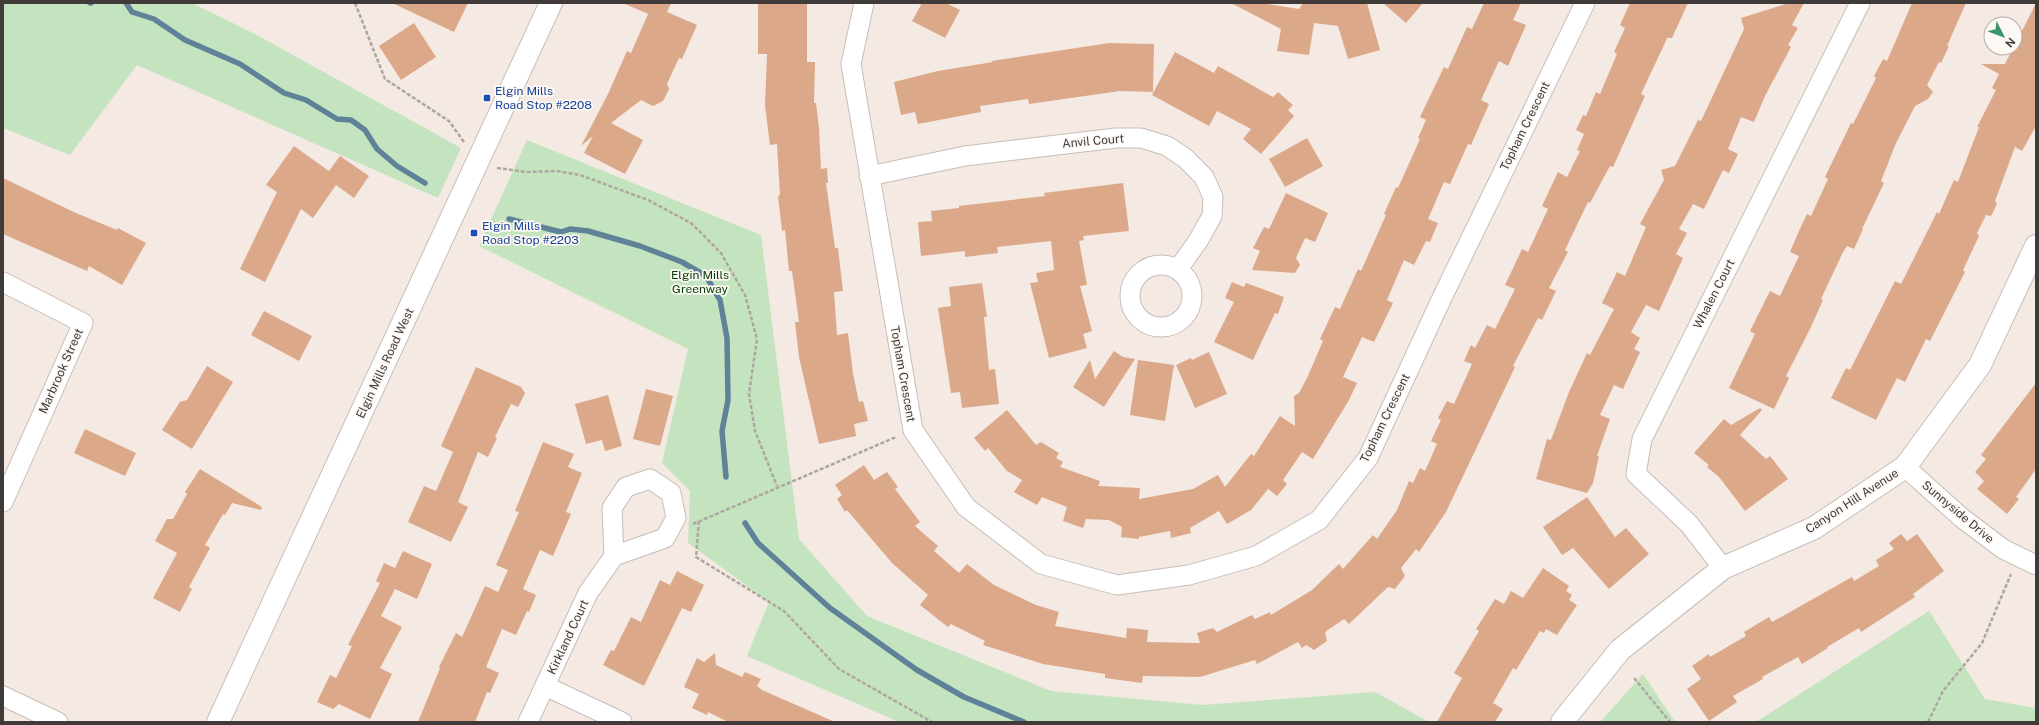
<svg xmlns="http://www.w3.org/2000/svg" width="2039" height="725" viewBox="0 0 2039 725" font-family="'Public Sans',sans-serif">
  <style>
    .green { fill: #c4e4c0 }
    .lines { fill: none; stroke-linecap: round; stroke-linejoin: round }
    .stream { stroke: #5f8298; stroke-width: 5.5 }
    .building { fill: #dba98a }
    .minor-casing { stroke: #c8bdb7; stroke-width: 21 }
    .tertiary-casing { stroke: #c8bdb7; stroke-width: 24 }
    .secondary-casing { stroke: #c8bdb7; stroke-width: 24 }
    .path { stroke: #afa6a1; stroke-width: 2.5; stroke-dasharray: 4 2; stroke-linecap: butt }
    .minor { stroke: #fff; stroke-width: 19 }
    .tertiary { stroke: #fff; stroke-width: 22 }
    .secondary { stroke: #fff; stroke-width: 22 }
    .transit-dot { fill: #1a4fb4; stroke: #fef8f4; stroke-width: 1.5 }
    .labels { text-anchor: middle; dominant-baseline: central; stroke-width: 3.5; stroke-linejoin: round; paint-order: stroke }
    .transit-label { font-size: 12px; fill: #164399; stroke: #fef8f4; text-anchor: start }
    .street-label { font-size: 12px; fill: #403b39; stroke: #fef8f4 }
    .park-label { font-size: 12px; fill: #023c02; stroke: #fef8f4 }
  </style>
  <rect width="100%" height="100%" fill="#f4e9e3"/>
  <path class="green" d="M3 3H192L257 35 461 148 438 198 137 65 70 155 3 128Z
    M527 140 761 235 799 539 867 616 1051 691 1202 705 1375 692 1429 722H899L747 656 769 602 688 543 690 491 662 463 688 349 479 246Z
    M1929 611 1985 699 2036 708V722H1756Z
    M1643 674 1675 722H1600Z"/>
  <g class="lines">
    <path class="stream" d="M90 3H91
      M126 3 132 12 154 19 185 40 240 64 284 93 306 100 337 119 351 120 365 130 377 149 397 166 425 183
      M509 219 561 232 570 229 588 231 640 246 682 262 706 276 720 300 727 338 728 400 722 431 726 477
      M745 523 758 543 830 608 917 670 964 697 1024 722"/>
  </g>
  <path class="building" d="M392 3H468L454 32Z
    M623 3H671L667 12 697 25 682 59 679 58 667 84 669 89 663 101 653 106 641 100 611 123 643 140 625 174 584 153 593 136 581 146 608 94 627 51 631 53 648 14Z
    M758 3H807V62H815L814 103H816L819 128 821 169 827 168 828 183H826L835 248H838L843 291 834 292 837 335 848 333 853 374 859 402 863 401 868 421 854 424 856 436 819 444 799 357 795 322H799L792 271H789L785 230 782 231 778 196 780 195 777 144 770 145 765 106 767 54H758Z
    M922 3H946L960 10 945 38 912 21Z
    M1231 3H1260L1299 9 1303 3H1367L1380 50 1348 59 1338 26 1314 23 1309 55 1277 51 1281 29Z
    M1383 3H1423L1406 23Z
    M1484 3H1521L1513 20 1526 25 1508 66 1499 61 1481 100 1489 104 1471 145 1468 144 1450 184 1444 182 1428 219 1438 223 1430 242 1426 241 1414 265 1404 260 1387 300 1393 303 1374 342 1362 337 1343 377 1357 383 1349 400 1313 459 1302 452 1283 480 1287 484 1277 496 1268 489 1251 510 1227 524 1219 511 1190 528 1191 533 1171 538 1170 531 1139 537V539L1121 537 1122 527 1109 520 1086 519 1083 528 1063 521 1067 507 1042 497 1037 505 1014 492 1022 480 1007 471 988 448 985 451 974 438 1007 410 1036 445 1041 442 1059 453 1056 458 1063 462 1060 467 1100 481 1098 486 1140 488 1139 499 1193 489 1218 475 1225 487 1251 454 1254 456 1280 416 1295 426 1294 396 1299 393 1307 378 1323 341 1320 339 1335 307 1340 309 1358 269 1361 271 1386 215 1384 214 1396 187 1398 188 1420 139 1418 138 1426 120 1420 117 1444 67 1448 69 1467 27 1472 29Z
    M1630 3H1688L1672 38H1667L1664 45 1641 94 1645 96 1613 167 1610 166 1590 203 1588 202 1565 250 1568 252 1549 288 1556 291 1542 320 1538 318 1513 366 1515 367 1446 512 1419 552 1416 549 1401 568 1405 576 1395 589 1388 587 1349 624 1344 619 1325 632 1327 641 1314 650 1306 645 1302 648 1298 642 1257 664 1255 660 1200 677 1143 676 1142 683 1105 678V674L1043 664 983 645 985 641 951 624 948 627 920 605 928 595 892 563 847 510 845 512 837 499 842 495 835 485 864 465 874 480 887 472 898 487 895 489 920 522 915 526 938 546 934 551 959 573 967 564 994 585 1036 605 1059 612 1055 626 1126 638 1127 628 1148 630 1147 642 1200 643 1197 633 1213 628 1217 632 1252 615 1255 619 1270 612 1271 615 1312 590 1339 564 1343 569 1373 535 1377 539 1397 510 1409 481 1413 483 1420 468 1425 471 1437 444 1431 441 1441 420 1438 418 1447 401 1454 404 1472 364 1464 361 1471 345 1475 348 1487 325 1495 329 1515 289 1505 285 1522 249 1528 252 1548 209 1542 206 1558 172 1567 177 1580 151 1577 150 1584 134 1576 130 1583 115 1586 116 1596 92 1600 94 1617 54 1614 52 1625 28 1620 25Z
    M1789 3H1804L1792 25 1798 28 1788 45 1791 47 1765 96 1754 122 1741 117 1728 149 1738 154 1729 173 1723 170 1704 209 1693 204 1679 229 1687 233 1676 254 1683 258 1659 311 1646 305 1631 332 1640 338 1634 349 1640 352 1623 389 1614 385 1600 415 1610 419 1597 456H1599L1593 483 1587 493 1536 479 1547 439 1551 440 1569 392 1587 353 1590 355 1614 309 1602 303 1617 272 1625 276 1646 227 1640 224 1664 180 1661 170 1675 166 1698 120 1701 121 1744 29 1741 18Z
    M1912 3H1966L1947 46H1949L1941 63 1939 62 1927 85 1933 92 1928 99 1915 106 1896 143 1881 181 1884 183 1862 229H1863L1854 249 1847 246 1843 252 1821 299 1823 300 1810 329 1786 376 1789 378 1774 409 1729 388 1755 334 1750 331 1770 291 1780 296 1799 256 1790 252 1799 231 1807 214 1811 216 1828 179 1825 177 1851 123 1853 124 1876 78 1874 76 1883 59 1887 61Z
    M2036 3V126L2022 151 2015 147 1995 201 1997 204 1991 216 1986 215 1977 233 1979 236 1963 270 1965 272 1930 341 1926 339 1905 382 1897 378 1876 420 1831 398 1846 368 1850 370 1895 281 1901 284 1937 212 1939 214 1954 180 1958 182 1979 127H1977L1996 90 1992 88 1999 74 1981 64H2005L2013 48H2015V45Z
    M414 23 436 57 401 80 379 46Z
    M1109 43 1154 44 1153 92 1120 91 1029 104 1028 99 980 106 981 112 918 124 915 112 901 115 894 82 938 71 993 62 991 61Z
    M1175 52 1214 73 1218 66 1273 97 1278 92 1293 105 1288 110 1294 116 1261 154 1243 139 1251 129 1217 111 1209 126 1152 95Z
    M1307 138 1323 166 1285 187 1269 159Z
    M294 146 329 171 340 156 369 176 354 198 336 185 313 218 301 209 265 282 240 269 277 192 266 185Z
    M3 178 76 213 117 230 118 228 146 243 122 285 89 266 87 271 3 234Z
    M1123 183 1129 231 1083 236 1084 240 1079 241 1087 285 1080 286 1092 331 1083 334 1087 348 1049 358 1030 283 1038 282 1036 273 1054 270 1051 241 997 247 998 253 965 257V251L921 256 918 222 932 221 931 211 959 208V206L1045 196 1044 193Z
    M1286 193 1328 213 1315 242 1305 238 1296 258 1300 265 1295 273 1252 270 1260 251 1253 248 1264 227 1269 229Z
    M1232 282 1244 287 1246 283 1284 297 1278 314 1275 313 1253 360 1214 342 1234 302 1225 298Z
    M982 283 987 317H984L989 370 995 369 999 404 962 408 960 392 951 393 938 308 951 306 949 287Z
    M264 311 312 336 299 361 251 335Z
    M1114 351 1123 357 1135 359 1104 407 1073 387 1090 360 1095 379Z
    M1209 352 1227 394 1195 408 1176 365 1191 358 1192 360Z
    M1138 360 1174 365 1165 421 1130 415Z
    M207 366 233 382 192 449 162 430 180 402 187 400Z
    M476 367 521 387 525 393 518 407 511 404 495 437 497 438 488 457 478 452 458 502 468 507 451 542 408 522 424 486 436 491 453 452 441 446Z
    M2036 383V469L2016 497 2019 499 2007 514 1977 489 1984 481 1975 472 1986 459 1981 455Z
    M646 389 673 396 660 446 633 439Z
    M608 395 622 446 605 451 602 440 586 444 575 404Z
    M1760 408 1762 410 1740 435 1766 459 1770 456 1788 479 1745 511 1719 477 1707 467 1709 465 1694 453 1724 419 1731 425Z
    M85 429 136 453 125 476 74 453Z
    M543 442 574 454 568 467 582 473 566 512 571 514 553 556 540 550 523 589 536 595 529 612 527 611 516 635 502 629 486 667 499 673 490 693 487 692 475 722H418L440 668 439 667 456 633 462 637 485 586 498 592 508 570 496 565 519 512 515 511Z
    M200 469 262 507 261 510 232 503 225 515 223 514 205 545 210 548 189 587 192 589 180 612 153 598 177 553 155 541 167 519H173L187 494 185 492Z
    M1587 497 1615 537 1626 528 1649 554 1609 589 1573 548 1562 555 1543 527Z
    M1901 534 1907 541 1917 534 1944 571 1913 594 1915 597 1861 632 1859 628 1827 647 1828 648 1802 664 1798 657 1762 677 1763 679 1733 696 1737 702 1709 721 1687 689 1701 679 1692 666 1709 654 1710 657 1746 636 1744 632 1769 617 1772 622 1852 577 1854 581 1879 566 1876 560 1894 549 1889 543Z
    M403 551 432 564 417 599 395 589 381 616 402 627 380 668 392 674 370 719 339 704 333 709 317 702 330 675 336 678 352 646 348 645 380 583 376 581 384 563 395 568Z
    M1543 568 1569 586 1566 591 1572 595 1569 600 1577 605 1557 635 1546 629 1544 633 1540 631 1516 670 1513 668 1493 703 1503 709 1495 722H1437L1462 678 1454 673 1479 631 1476 629 1495 599 1504 604 1511 591 1523 598Z
    M677 571 704 585 691 612 682 608 644 686 603 665 611 650 614 651 631 617 641 622 660 580 670 585Z
    M715 653 716 665 742 677 745 672 761 679 757 686 762 690 835 722H728L708 712 707 715 692 708 699 694 684 687 697 658 704 662Z"/>
  <g class="lines">
    <g class="minor-casing">
      <path id="minor" d="M864 3 851 64 913 430 966 507 1041 564 1117 585 1189 575 1256 556 1319 520 1368 458 1440 302 1585 3
        M869 176 965 156 1116 138H1141L1167 146 1185 158 1204 177 1213 197 1212 216 1198 241 1178 269
        M1130 296a31 31 0 1 1 62 0a31 31 0 1 1-62 0Z
        M3 282 83 323 3 502
        M1905 467 1962 518 2003 549 2036 565
        M1723 568 1689 524 1636 474 1642 439 1860 3
        M545 686 622 722
        M3 696 58 722
        M528 722 588 593 614 556 665 538 676 518 671 493 650 479 626 487 612 508 614 556"/>
    </g>
    <g class="tertiary-casing">
      <path id="tertiary" d="M1562 722 1620 650 1723 568 1814 528 1905 467 1980 365 2036 246"/>
    </g>
    <g class="secondary-casing">
      <path id="secondary" d="M218 722 551 3"/>
    </g>
    <path class="path" d="M355 3 385 79 449 121 464 142
      M497 168 527 172 557 171 580 175 648 200 691 223 721 253 745 295 757 339 749 394 755 431 777 486
      M699 521 696 557 784 611 839 669 932 722
      M693 524 896 437
      M1634 678 1670 722
      M1928 722 1943 691 1982 643 2011 574"/>
    <use href="#minor" class="minor"/>
    <use href="#tertiary" class="tertiary"/>
    <use href="#secondary" class="secondary"/>
  </g>
  <g class="transit-dot">
    <rect x="483" y="94" width="8" height="8" rx="2"/>
    <rect x="470" y="229" width="8" height="8" rx="2"/>
  </g>
  <g class="labels">
    <g class="transit-label">
      <text x="495" y="91">Elgin Mills<tspan x="495" dy="14">Road Stop #2208</tspan></text>
      <text x="482" y="226">Elgin Mills<tspan x="482" dy="14">Road Stop #2203</tspan></text>
    </g>
    <g class="street-label">
      <text transform="translate(1525 126) rotate(-64)">Topham Crescent</text>
      <text transform="translate(1093 141) rotate(-5)">Anvil Court</text>
      <text transform="translate(1714 294) rotate(-63)">Whalen Court</text>
      <text transform="translate(385 363) rotate(-65)">Elgin Mills Road West</text>
      <text transform="translate(61 371) rotate(-66)">Marbrook Street</text>
      <text transform="translate(903 374) rotate(80)">Topham Crescent</text>
      <text transform="translate(1385 418) rotate(-64)">Topham Crescent</text>
      <text transform="translate(1852 501) rotate(-33)">Canyon Hill Avenue</text>
      <text transform="translate(1958 512) rotate(40)">Sunnyside Drive</text>
      <text transform="translate(568 637) rotate(-65)">Kirkland Court</text>
    </g>
    <g class="park-label">
      <text x="700" y="275">Elgin Mills<tspan x="700" dy="14">Greenway</tspan></text>
    </g>
  </g>
  <rect width="2039" height="725" fill="none" stroke="#403b39" stroke-width="8"/>
  <g transform="translate(2003 36) rotate(132)"><circle r="19" fill="#fef8f4" stroke="#b2aca9"/>
  <path d="M0-3L7 15L0 10L-7 15Z" fill="#37946b"/>
  <text y="-6" font-size="11" font-weight="bold" text-anchor="middle" fill="#403b39">N</text>
  </g>
</svg>
